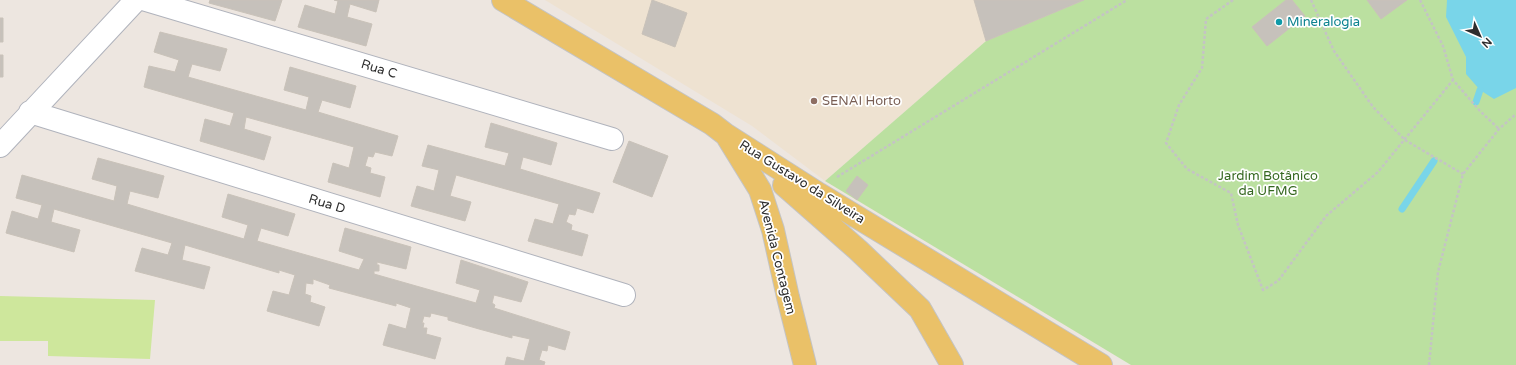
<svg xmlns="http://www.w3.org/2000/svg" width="1516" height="365" viewBox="0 0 1516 365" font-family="'Varela Round',sans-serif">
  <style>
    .education { fill: #eee2d1 }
    .green { fill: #bbe0a0 }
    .pitch { fill: #cee79c }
    .water { fill: #79d5e9 }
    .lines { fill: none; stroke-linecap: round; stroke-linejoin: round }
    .stream { stroke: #79d5e9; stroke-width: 7 }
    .building { fill: #c6c1bb; stroke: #c9c2b9 }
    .minor-casing { stroke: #b0b3bc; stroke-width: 24 }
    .major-casing { stroke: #c4c4c4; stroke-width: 24 }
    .path { stroke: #c4c4c4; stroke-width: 2.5; stroke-dasharray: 3 2; stroke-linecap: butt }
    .minor { stroke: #fff; stroke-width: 22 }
    .major { stroke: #eac168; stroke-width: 22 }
    .culture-dot { fill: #0f9aa8; stroke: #fff; stroke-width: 1.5 }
    .education-dot { fill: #8d6e63; stroke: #fff; stroke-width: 1.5 }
    .labels { text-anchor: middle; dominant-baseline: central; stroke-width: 3.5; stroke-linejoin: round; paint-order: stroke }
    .culture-label { font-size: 13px; fill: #0d838f; stroke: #fff; text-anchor: start }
    .street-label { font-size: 13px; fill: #2d2d2d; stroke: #fff }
    .education-label { font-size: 13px; fill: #785e54; stroke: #fff; text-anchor: start }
    .park-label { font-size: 13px; fill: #34671f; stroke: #fff }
  </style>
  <rect width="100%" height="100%" fill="#ede6e0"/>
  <path class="education" d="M545 0H1084L986 41 825 181 752 126Z"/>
  <path class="green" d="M1084 0H1516V365H1131L825 181 986 41Z"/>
  <path class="pitch" d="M0 296 155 300 150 359 48 356V341H0Z"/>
  <path class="water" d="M1447 0H1516V88L1494 99 1480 90 1466 74V57L1446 17Z"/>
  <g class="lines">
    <path class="stream" d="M1476 102 1480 90
      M1402 209 1434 161"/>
  </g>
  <path class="building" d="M210 0H282L275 21 209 3Z
    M334 0H379L376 12 350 4 347 17 372 24 366 46 298 27 305 5 335 14 338 1Z
    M652 0 687 13 675 47 642 34Z
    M974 0H1084L986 41Z
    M1286 0H1292L1305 16 1267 46 1252 27Z
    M1367 0H1407L1381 19Z
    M0 18H3V42H0Z
    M160 32 227 49 220 71 192 64 188 77 306 110 309 97 284 90 290 67 356 86 350 108 322 100 318 112 398 136 392 156 375 152 373 157 368 156 365 166 371 168 370 173 385 177 380 197 328 182 333 163 349 168 354 147 246 117 244 129 271 137 264 160 200 141 205 119 230 126 234 113 144 87 149 66 175 72 179 60 154 52Z
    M0 55H3V77H0Z
    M491 123 557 143 551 165 523 157 520 169 600 193 593 213 577 208 575 215 569 214 566 222 572 225 571 230 588 235 582 256 528 241 535 219 553 224 559 204 456 175 450 196 471 202 465 221 411 206 417 186 434 191 439 170 422 166 428 145 505 166 509 153 485 147Z
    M629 141 668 156 652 197 613 182Z
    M98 158 164 176 158 198 130 191 127 204 244 239 248 225 222 217 228 194 295 214 288 236 261 228 257 241 359 270 364 259 339 251 345 228 411 247 406 269 377 262V265H379V271H374V274L476 303 480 290 456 283 461 260 528 282 521 302 494 295 492 303 495 305 494 308 570 332 565 350 548 345 547 351 542 350 539 360 545 362 544 365H505L507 357 524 361 530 339 512 335V338L479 329 448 320V317L431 313 430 317 424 316 422 323H424L423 328H427L426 334 441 338 435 359 383 345 389 324 406 329 411 308 396 303V306L329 288 330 285 313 279V284L306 283 305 294 311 296 310 302 325 307 319 326 267 311 273 291 289 295 295 275 279 270V273L185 245 182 260 210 267 204 289 135 271 142 248 168 255 172 243 54 209 51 222 80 230 74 252 6 233 12 211 38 219 42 205 16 198 22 175 114 201 117 186 92 179Z
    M857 176 868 185 857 200 846 191Z"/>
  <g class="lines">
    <g class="minor-casing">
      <path id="minor" d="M146 0 612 139
        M30 112 624 295
        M0 146 136 0"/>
    </g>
    <g class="major-casing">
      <path id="major" d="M503 0 712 124 725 134 819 194 1101 365
        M728 138 760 190 773 230 788 297 805 365
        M784 185 858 250 920 309 952 365"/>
    </g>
    <path class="path" d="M1233 0 1206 19 1202 68 1179 105 1166 143 1187 169 1231 193 1238 225 1263 290 1278 281 1326 216 1378 172 1453 80
      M1311 0 1334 51 1373 107 1405 140 1463 174
      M1420 0 1443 46 1453 80 1480 111 1499 129
      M837 177 1127 0
      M1429 365 1438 272 1463 174 1499 129 1516 114"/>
    <use href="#minor" class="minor"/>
    <use href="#major" class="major"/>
  </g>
  <circle class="culture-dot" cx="1279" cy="22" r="4"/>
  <circle class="education-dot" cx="814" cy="101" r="4"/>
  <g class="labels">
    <g class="culture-label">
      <text x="1287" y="22">Mineralogia</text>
    </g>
    <g class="street-label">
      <text transform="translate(379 69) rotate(17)">Rua C</text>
      <text transform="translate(802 182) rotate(32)">Rua Gustavo da Silveira</text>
      <text transform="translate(327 204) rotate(17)">Rua D</text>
      <text transform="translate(777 257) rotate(76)">Avenida Contagem</text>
    </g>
    <g class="education-label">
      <text x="822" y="101">SENAI Horto</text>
    </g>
    <g class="park-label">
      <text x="1268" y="176">Jardim Botânico<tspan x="1268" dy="15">da UFMG</tspan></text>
    </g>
  </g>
  <g transform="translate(1480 36) rotate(135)" stroke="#ffffff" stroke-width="3" paint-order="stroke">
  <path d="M0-3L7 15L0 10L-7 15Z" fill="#2d2d2d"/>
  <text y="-6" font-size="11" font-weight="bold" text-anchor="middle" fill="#2d2d2d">N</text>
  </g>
</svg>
